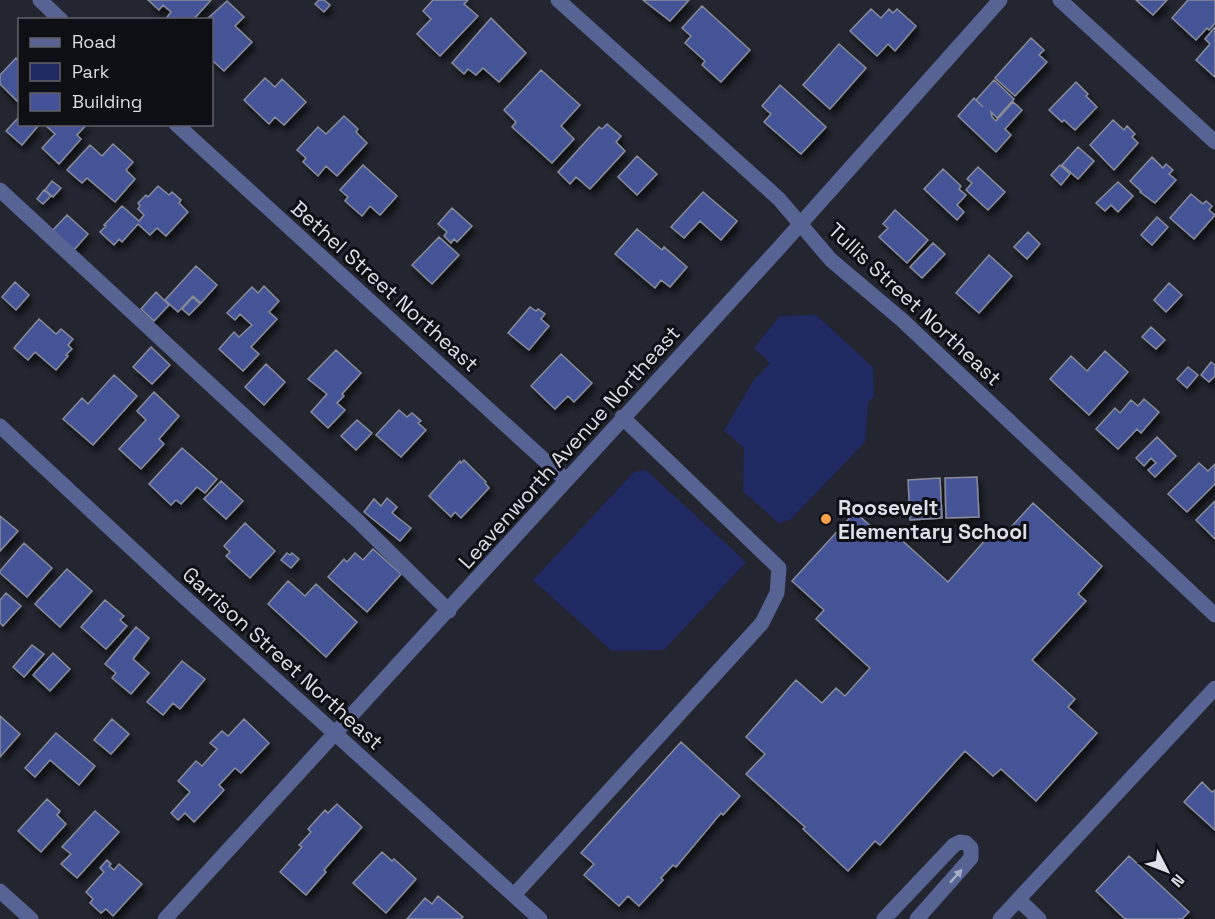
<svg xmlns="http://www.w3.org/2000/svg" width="1215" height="919" viewBox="0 0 1215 919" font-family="'Space Grotesk',sans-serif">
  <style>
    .green { fill: #202962 }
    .building { fill: #445297; stroke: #888c99; stroke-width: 1.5; filter: url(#shadow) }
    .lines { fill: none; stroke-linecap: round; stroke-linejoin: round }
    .minor { stroke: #576393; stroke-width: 15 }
    .oneway { fill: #a7adc5 }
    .poi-dot { fill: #f8a14a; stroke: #0e0f14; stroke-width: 2 }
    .labels { text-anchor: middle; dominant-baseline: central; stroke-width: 6; stroke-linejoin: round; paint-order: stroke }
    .street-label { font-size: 21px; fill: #dddfe6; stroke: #0e0f14 }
    .poi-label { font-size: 21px; font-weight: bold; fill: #dddfe6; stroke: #0e0f14; text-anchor: start }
  </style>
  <defs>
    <filter id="shadow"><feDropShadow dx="3.5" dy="6" stdDeviation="3" flood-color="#0009"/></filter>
  </defs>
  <rect width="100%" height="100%" fill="#232630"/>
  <path class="green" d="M816 315 873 367 874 396 868 403 865 442 790 520 778 523 743 491 744 448 724 431 753 381 770 363 754 348 780 316Z
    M646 470 746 562 664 650 612 651 533 580 634 472Z"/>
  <path class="building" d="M148 0H211L193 20H165L171 12 163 5 159 10Z
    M319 0H324L330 5 324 12 315 4Z
    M433 0H468L464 4 478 16 440 56 417 34 431 19 423 11Z
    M643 0H689L670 21Z
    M1136 0H1167L1153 15Z
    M1188 0H1215V23L1209 30 1207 28 1196 40 1172 18Z
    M227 1 244 17 235 26 252 42 224 71 212 60V20H206Z
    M702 6 750 50 721 82 702 65 705 61 685 43 691 36 682 28Z
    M871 9 881 18 889 9 893 13 897 9 916 26 895 51 888 44 877 56 850 31Z
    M491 18 526 53 499 82 483 68 476 75 468 69 464 74 452 63Z
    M1215 27V77L1196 60 1210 44 1205 39Z
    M1031 38 1044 50 1039 55 1047 62 1015 96 995 78Z
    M839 44 866 68 830 109 803 85Z
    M16 58 20 62 18 102 0 84V75Z
    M541 70 580 105 561 126 574 139 552 163 512 127 516 122 504 110Z
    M265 78 275 87 282 79 306 102 284 125 275 117 269 124 244 100Z
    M994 80 1014 99 997 118 991 112 992 117 996 121 1013 102 1022 110 1005 129 1011 135 996 152 958 116 974 98 983 107 976 100Z
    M1076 82 1088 94 1086 96 1097 107 1075 130 1064 120 1062 122 1049 110Z
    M780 85 826 127 801 154 764 122 771 114 762 106Z
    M20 116V124L38 126 22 145 6 131Z
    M344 116 358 129 356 132 367 143 337 176 326 166 318 176 303 162 306 158 297 150 318 127 326 134Z
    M1113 120 1124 130 1127 126 1135 134 1132 137 1138 143 1114 170 1090 145Z
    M44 124H87L77 135 81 139 59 164 42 148 55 134Z
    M607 124 621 136 616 142 625 151 590 189 576 177 570 184 558 172 599 127 602 129Z
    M113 144 133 162 126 170 135 179 115 202 87 178 82 183 67 170 90 145 102 156Z
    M1078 147 1094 161 1078 179 1062 165Z
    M637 156 657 174 637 195 618 177Z
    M1152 157 1163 168 1166 164 1173 170 1169 174 1176 180 1155 203 1140 192 1141 191 1130 181Z
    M363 165 397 196 380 215 370 206 362 216 345 201 348 197 340 190Z
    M1060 165 1070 174 1061 185 1051 175Z
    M978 167 1005 192 988 210 966 190 972 183 967 179Z
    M943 169 961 186 959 189 966 195 957 205 964 212 957 220 924 189Z
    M52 181 61 188 53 197 45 190Z
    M1118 182 1133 196 1118 212 1111 205 1105 211 1096 203Z
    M158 186 169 195 172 192 181 200 179 203 188 212 166 236 157 228 150 235 138 224 122 242 119 239 114 245 100 232 106 226 104 225 122 206 139 221 144 215 138 209 140 206 138 203 146 195 148 197Z
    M44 190 51 196 43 204 37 199Z
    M703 192 737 221 721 240 700 221 684 238 671 227Z
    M1191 194 1203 204 1206 201 1212 206 1209 210 1215 215 1194 239 1170 218Z
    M452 208 472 226 457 242 454 239 451 243 444 236 447 232 438 224Z
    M895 210 928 240 907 263 879 237 888 228 883 224Z
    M67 215 88 234 74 250 53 230Z
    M1157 217 1168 227 1152 245 1141 235Z
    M637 229 662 250 664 247 687 267 670 287 661 280 655 288 615 254Z
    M1028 232 1040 244 1027 259 1014 247Z
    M439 237 459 255 432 284 412 265Z
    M933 243 945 254 922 278 910 267Z
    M989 255 1012 276 979 313 956 293Z
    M196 266 217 285 201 303 193 296 178 312 165 300Z
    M15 282 29 295 16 310 2 297Z
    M1169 283 1182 295 1166 312 1154 300Z
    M264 286 279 301 269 312 277 319 251 347 259 354 243 371 219 349 234 332 239 337 252 325 240 314 235 320 227 313 252 287 258 293Z
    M156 292 169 305 154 321 141 309Z
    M193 297 200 304 189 315 182 309Z
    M530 307 536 311 538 309 545 314 541 319 549 326 529 350 508 333Z
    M39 319 56 334 61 329 73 339 68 345 72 349 66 355 68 356 56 370 35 352 28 360 14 348Z
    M1151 327 1165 340 1156 349 1142 337Z
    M151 347 170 365 152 384 133 367Z
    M336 350 361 373 342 394 344 396 337 403 345 410 328 428 311 412 327 394 308 379Z
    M1105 351 1128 372 1089 415 1050 379 1071 356 1087 371Z
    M561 354 592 383 574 402 568 396 555 409 531 386Z
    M1211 362 1215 365V376L1209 382 1201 375Z
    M266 364 285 382 264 405 245 387Z
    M1188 367 1198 375 1187 388 1177 379Z
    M114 375 137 396 93 445 63 419 82 398 88 404Z
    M154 392 179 416 159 439 164 444 141 469 119 449 146 420 137 411Z
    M1144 399 1159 412 1141 433 1137 429 1118 449 1096 429 1115 408 1120 413 1131 400 1138 406Z
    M399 410 407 417 412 413 421 421 418 423 426 430 401 457 376 435Z
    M357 420 372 433 356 450 341 436Z
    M1157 437 1176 456 1155 477 1148 470 1156 463 1151 458 1144 466 1136 458Z
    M182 448 217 479 205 493 197 487 181 504 176 500 171 505 149 484Z
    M464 460 486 482 485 483 489 488 461 518 455 512 451 517 429 496 460 461 461 463Z
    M1199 463 1208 471 1215 464V484L1187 512 1168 494Z
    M977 477 979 517 946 518 945 478Z
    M940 478 942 518 910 520 908 480Z
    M221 481 243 501 226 519 204 499Z
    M387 498 397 507 392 513 411 528 400 541 364 512 374 499 381 506Z
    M1215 501V539L1196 520Z
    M1033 503 1102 566 1078 594 1086 601 1032 660 1075 699 1068 707 1097 733 1036 801 1001 769 993 776 965 751 880 845 875 841 848 871 803 829 805 827 746 774 765 754 746 737 796 680 822 703 836 688 845 696 870 668 816 619 824 610 792 581 855 512 887 541 895 534 948 582 995 529 1003 536Z
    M0 516 18 531 0 551Z
    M245 523 275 551 250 578 226 556 230 552 224 546Z
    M24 543 52 568 27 597 0 573V571Z
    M373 549 401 574 367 612 328 577 344 559 347 562 355 553 363 560Z
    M287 553 290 555 292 553 299 559 291 568 281 560Z
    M67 569 92 591 60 627 35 604Z
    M288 581 305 596 316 584 357 622 326 657 268 604Z
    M6 593 21 606 3 626 0 623V600Z
    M105 600 124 616 120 620 127 626 106 649 81 627Z
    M136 627 149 638 133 659 149 673 131 694 112 678 116 673 105 664Z
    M32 645 44 654 24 677 13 667Z
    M53 653 70 669 50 691 33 675Z
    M182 661 205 679 180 709 173 703 163 715 147 702Z
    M0 716 20 734 0 757Z
    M112 719 129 734 111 754 94 740Z
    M244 719 269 743 241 773 235 768 219 785 224 790 194 822 185 813 178 820 171 813 190 792 178 781 196 761 202 766 217 749 210 743 222 731 228 736Z
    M56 733 95 766 79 785 50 760 35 777 25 768Z
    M681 742 740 796 723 815 721 813 676 867 673 865 661 878 663 880 639 906 628 896 619 906 584 875 594 864 581 853Z
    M1202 782 1212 792 1215 790V830L1184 802Z
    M47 799 60 811 57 815 66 824 41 852 18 831Z
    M337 804 362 827 324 870 326 872 306 895 280 872 302 847 299 845 311 832 308 829 325 810 328 813Z
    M95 811 119 832 77 878 61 864 71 854 62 847Z
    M382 852 392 861 394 859 416 879 386 913 353 883Z
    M1129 856 1189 912 1182 919H1125L1096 891Z
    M107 860 111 864 109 866 114 870 119 864 142 884 113 916 106 909 101 913 90 903 93 899 86 892 104 872 100 868Z
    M438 896 463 917 461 919H407L425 898 432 904Z"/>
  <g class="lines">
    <path class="minor" d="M40 0 61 20
      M558 0 779 199 831 260 902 320 1215 615
      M1060 0 1215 142
      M176 124 565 479
      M0 190 359 522 449 611
      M0 426 171 585 540 919
      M0 891 31 919
      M514 895 762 623 777 593 779 568 622 417
      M1019 900 1039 919
      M165 919 779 248 1000 0
      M884 919 954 845 960 842 966 843 971 848V858L917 919
      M1000 919 1215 688"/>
  </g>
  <defs><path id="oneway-solid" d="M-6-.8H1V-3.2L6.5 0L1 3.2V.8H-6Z" transform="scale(1.5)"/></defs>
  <use class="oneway" href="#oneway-solid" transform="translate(956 876) rotate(-48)"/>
  <circle class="poi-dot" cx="826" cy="519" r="6"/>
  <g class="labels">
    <g class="street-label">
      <text transform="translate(385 286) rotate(42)">Bethel Street Northeast</text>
      <text transform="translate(915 304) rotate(43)">Tullis Street Northeast</text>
      <text transform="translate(569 447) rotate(-48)">Leavenworth Avenue Northeast</text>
      <text transform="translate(283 658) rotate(42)">Garrison Street Northeast</text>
    </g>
    <g class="poi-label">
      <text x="838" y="507">Roosevelt<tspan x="838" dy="24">Elementary School</tspan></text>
    </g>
  </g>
  <rect x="18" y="18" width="195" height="108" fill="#0e0f14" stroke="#616268" stroke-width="1.5"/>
  <rect x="30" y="38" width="30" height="9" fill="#576393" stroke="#616268" stroke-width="1.5"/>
  <text x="72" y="48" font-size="18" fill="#dddfe6">Road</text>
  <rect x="30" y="63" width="30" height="18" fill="#202962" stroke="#616268" stroke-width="1.5"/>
  <text x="72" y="78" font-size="18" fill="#dddfe6">Park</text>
  <rect x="30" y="93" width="30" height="18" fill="#445297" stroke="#616268" stroke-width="1.5"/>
  <text x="72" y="108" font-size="18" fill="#dddfe6">Building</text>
  <g transform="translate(1167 871) rotate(132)" stroke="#0e0f14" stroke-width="4.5" paint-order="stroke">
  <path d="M0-4.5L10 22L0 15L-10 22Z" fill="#dddfe6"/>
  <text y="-9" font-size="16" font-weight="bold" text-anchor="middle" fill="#dddfe6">N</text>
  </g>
</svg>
